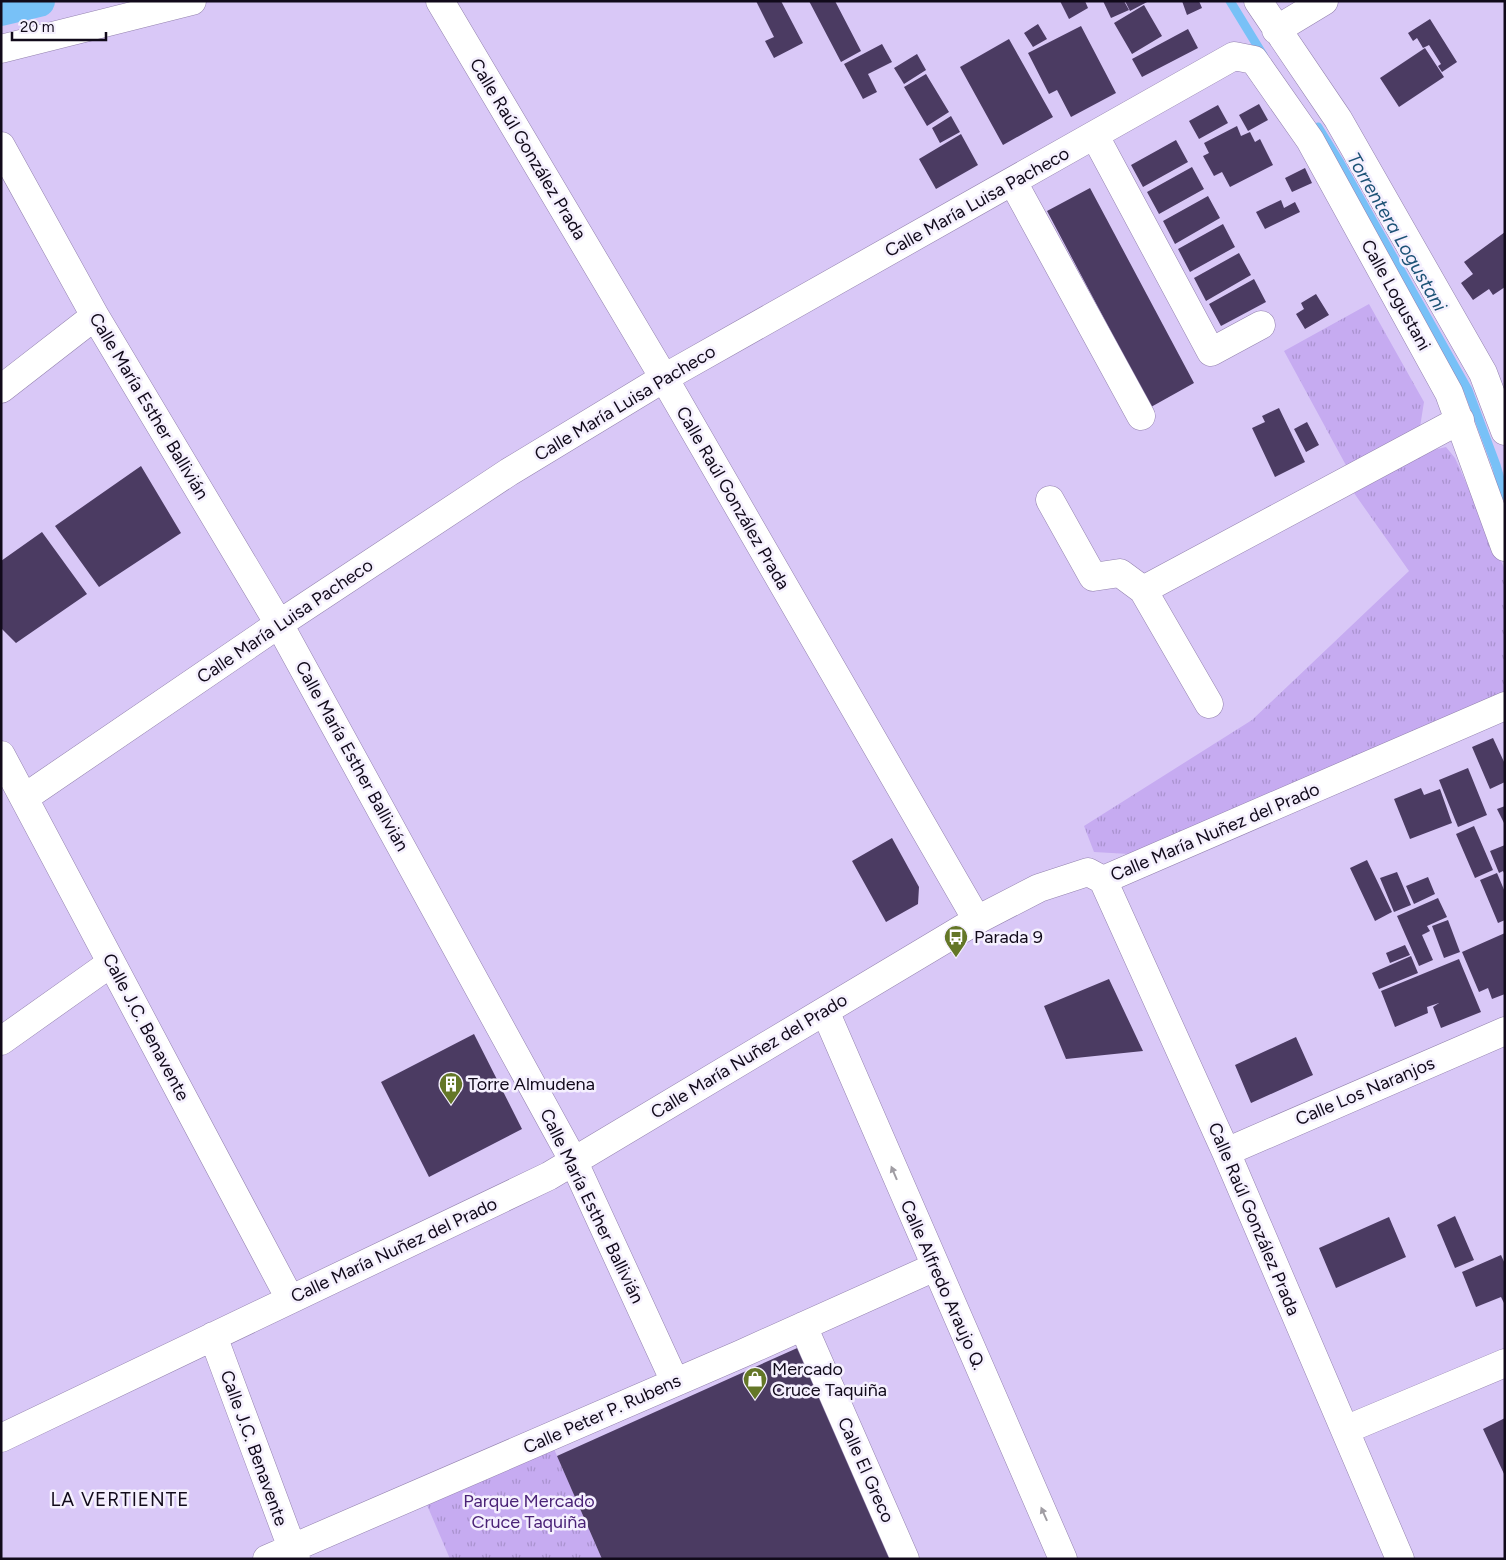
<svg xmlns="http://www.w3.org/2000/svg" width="1506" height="1560" viewBox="0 0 1506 1560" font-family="Figtree,sans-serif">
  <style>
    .park { fill: url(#park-tufts) }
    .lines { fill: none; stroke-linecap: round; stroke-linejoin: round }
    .stream { stroke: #78c1f7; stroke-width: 9 }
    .canal { stroke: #78c1f7; stroke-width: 32 }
    .building { fill: #4b3b62 }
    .minor-casing { stroke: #9382ae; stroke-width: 29 }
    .major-casing { stroke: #9382ae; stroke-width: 29 }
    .minor { stroke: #fff; stroke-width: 28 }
    .major { stroke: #fff; stroke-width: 28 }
    .oneway { fill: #a09da3 }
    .labels { text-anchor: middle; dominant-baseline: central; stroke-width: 5; stroke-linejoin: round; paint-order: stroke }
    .street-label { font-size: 18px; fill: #110a1a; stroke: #f5f0fe }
    .poi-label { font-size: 18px; fill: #110a1a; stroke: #f5f0fe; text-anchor: start }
    .park-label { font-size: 18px; fill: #4a2276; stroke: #f5f0fe }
    .water-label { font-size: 19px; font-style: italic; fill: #1c5276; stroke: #f5f0fe }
    .neighbourhood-label { font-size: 19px; letter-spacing: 1px; fill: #110a1a; stroke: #f5f0fe }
  </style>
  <defs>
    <pattern id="park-tufts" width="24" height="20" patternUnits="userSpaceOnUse" patternTransform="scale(1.25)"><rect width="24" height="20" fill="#c6abf1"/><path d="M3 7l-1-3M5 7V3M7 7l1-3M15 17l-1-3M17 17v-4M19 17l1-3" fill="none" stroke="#a992ce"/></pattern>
  </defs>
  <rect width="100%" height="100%" fill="#d9c8f7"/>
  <path class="park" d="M1369 304 1424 402 1420 427 1348 469 1284 351Z
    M1446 447 1455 458 1505 570V692L1129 854 1094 852 1084 826 1252 720 1409 571 1354 493 1433 450Z
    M554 1449 602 1559H450L427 1505Z"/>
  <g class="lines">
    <path class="stream" d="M1230 1 1263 55
      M1318 127 1339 161 1468 390 1496 465 1505 496"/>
    <path class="canal" d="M1 10 39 1"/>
  </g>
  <path class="building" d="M756 1H781L803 43 774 58 765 41 774 37Z
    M809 1H835L861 51 841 62Z
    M1060 1H1085L1088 8 1069 19Z
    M1103 1H1124L1129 10 1111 18Z
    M1125 1H1149L1130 11Z
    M1182 1H1199L1202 8 1187 15Z
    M1144 5 1162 36 1132 54 1114 23Z
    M1430 19 1457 62 1442 72 1438 66 1441 64 1429 45 1423 48 1417 38 1413 41 1408 33Z
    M1038 24 1047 39 1033 47 1024 33Z
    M1081 26 1116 93 1071 117 1057 90 1049 94 1028 53Z
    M1188 29 1198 48 1142 77 1132 59Z
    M1009 39 1053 117 1003 145 960 67Z
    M882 44 892 62 868 74 877 92 863 99 844 64Z
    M1425 48 1444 77 1399 107 1380 78Z
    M917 54 926 70 904 84 894 68Z
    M926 74 949 112 927 126 904 87Z
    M1259 104 1268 120 1248 131 1239 115Z
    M1218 105 1228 123 1199 139 1189 121Z
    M951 116 960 132 940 143 932 128Z
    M1237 126 1241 136 1250 132 1255 142 1260 139 1273 165 1230 187 1222 172 1214 176 1203 156 1209 153 1204 143Z
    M961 134 978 165 936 189 919 159Z
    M1176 140 1188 162 1143 187 1131 165Z
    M1192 167 1204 189 1159 214 1147 192Z
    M1305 168 1312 183 1292 192 1285 178Z
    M1090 188 1194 383 1151 407 1047 211Z
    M1208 196 1220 218 1175 244 1163 221Z
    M1281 200 1284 208 1295 202 1300 212 1265 229 1256 212Z
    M1223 224 1235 247 1190 272 1178 249Z
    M1505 232V287L1493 295 1489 289 1473 300 1461 283 1473 274 1464 262Z
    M1239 253 1251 275 1206 301 1194 278Z
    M1254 279 1266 302 1221 326 1209 304Z
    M1316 294 1329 315 1305 329 1296 314 1304 309 1301 303Z
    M1279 408 1305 462 1275 477 1252 428 1265 422 1262 416Z
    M1307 422 1319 445 1306 452 1294 429Z
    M141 466 181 533 99 587 55 526Z
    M42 532 87 594 16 643 1 628V561Z
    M1493 738 1505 764V782L1490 789 1472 747Z
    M1468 768 1487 815 1458 827 1439 780Z
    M1421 788 1424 795 1440 789 1452 823 1410 839 1394 799Z
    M1505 806V825L1497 809Z
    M1474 826 1493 870 1475 878 1456 834Z
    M892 838 919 887 918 904 886 922 852 861Z
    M1505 845V875L1503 871 1499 873 1490 851Z
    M1367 860 1392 912 1375 921 1350 868Z
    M1397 872 1411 905 1394 912 1380 878Z
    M1497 873 1505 892V920L1498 923 1480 880Z
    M1428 877 1435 894 1414 904 1406 886Z
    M1438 898 1447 917 1427 926 1430 931 1422 935 1433 960 1419 966 1397 916Z
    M1448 920 1460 952 1444 958 1432 926Z
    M1505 933V994L1492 999 1488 988 1479 992 1462 952Z
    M1405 945 1410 955 1390 963 1386 953Z
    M1411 956 1418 973 1379 989 1372 973Z
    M1459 959 1481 1012 1441 1028 1433 1007 1439 1003 1427 1007 1428 1013 1395 1027 1381 991Z
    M1109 979 1143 1051 1066 1059 1044 1006Z
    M474 1034 522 1129 429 1177 381 1082Z
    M1296 1037 1313 1075 1251 1103 1235 1065Z
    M1455 1216 1474 1260 1455 1268 1437 1225Z
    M1389 1217 1406 1257 1336 1288 1319 1248Z
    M1501 1255 1505 1264V1305L1501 1297 1476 1307 1462 1272Z
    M804 1345 898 1559H602L557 1456Z
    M1505 1418V1476L1483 1429Z"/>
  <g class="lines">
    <g class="minor-casing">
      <path id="minor" d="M440 1 664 378 977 920
        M1258 1 1338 119 1483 373 1505 431
        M1276 30 1324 1
        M1095 136 1211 352 1261 325
        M1 146 95 316 279 624 573 1160 675 1382
        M1013 182 1141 416
        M1 389 95 316
        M1050 500 1093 577 1120 573 1143 590 1209 704
        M1143 590 1460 420
        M1 755 290 1299
        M24 798 279 624 509 472 664 378 1234 56 1254 60 1310 140 1449 393 1505 547
        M1103 880 1226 1152 1400 1559
        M1103 880 1505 706
        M825 1011 1063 1559
        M1 1041 111 963
        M1226 1152 1505 1031
        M803 1326 905 1559
        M213 1336 296 1559
        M1345 1430 1505 1363
        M1 1438 549 1176 977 920 1039 888 1088 872 1103 880
        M267 1559 741 1354 935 1267"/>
    </g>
    <g class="major-casing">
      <path id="major" d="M1 49 192 1"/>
    </g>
    <use href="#minor" class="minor"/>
    <use href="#major" class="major"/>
  </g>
  <defs><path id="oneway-solid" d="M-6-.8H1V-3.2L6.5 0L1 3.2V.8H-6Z" transform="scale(1.25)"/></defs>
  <g class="oneway">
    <use href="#oneway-solid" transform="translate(894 1173) rotate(-113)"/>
    <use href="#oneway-solid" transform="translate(1044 1514) rotate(-114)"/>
  </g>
  <defs>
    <g id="bus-pin" transform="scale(1.25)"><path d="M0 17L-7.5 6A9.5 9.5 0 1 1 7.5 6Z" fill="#647727" stroke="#f5f0fe"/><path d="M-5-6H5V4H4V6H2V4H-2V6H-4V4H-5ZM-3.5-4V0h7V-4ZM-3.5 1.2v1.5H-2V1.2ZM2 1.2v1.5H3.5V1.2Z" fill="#fff"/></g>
    <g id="building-pin" transform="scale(1.25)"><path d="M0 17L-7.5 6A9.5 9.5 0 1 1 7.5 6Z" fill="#647727" stroke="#f5f0fe"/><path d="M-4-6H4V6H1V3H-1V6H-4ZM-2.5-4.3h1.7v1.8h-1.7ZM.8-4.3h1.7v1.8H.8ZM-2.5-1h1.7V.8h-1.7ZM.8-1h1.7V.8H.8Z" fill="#fff"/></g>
    <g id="shop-pin" transform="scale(1.25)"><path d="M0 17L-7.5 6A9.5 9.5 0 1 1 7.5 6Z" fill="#647727" stroke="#f5f0fe"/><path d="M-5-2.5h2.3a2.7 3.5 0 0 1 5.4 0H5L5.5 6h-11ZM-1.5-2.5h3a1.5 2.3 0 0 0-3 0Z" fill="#fff"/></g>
  </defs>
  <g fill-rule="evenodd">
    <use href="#bus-pin" x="956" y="937"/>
    <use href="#building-pin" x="451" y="1084"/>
    <use href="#shop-pin" x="755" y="1379"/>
  </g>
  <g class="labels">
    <g class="street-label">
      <text transform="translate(528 149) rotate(59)">Calle Raúl González Prada</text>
      <text transform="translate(977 202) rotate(-29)">Calle María Luisa Pacheco</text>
      <text transform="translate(1396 295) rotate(61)">Calle Logustani</text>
      <text transform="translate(625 403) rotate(-31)">Calle María Luisa Pacheco</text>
      <text transform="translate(149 406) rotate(59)">Calle María Esther Ballivián</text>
      <text transform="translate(733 498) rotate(60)">Calle Raúl González Prada</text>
      <text transform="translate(285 621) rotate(-34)">Calle María Luisa Pacheco</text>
      <text transform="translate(352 756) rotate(61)">Calle María Esther Ballivián</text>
      <text transform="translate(1215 832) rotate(-23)">Calle María Nuñez del Prado</text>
      <text transform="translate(146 1027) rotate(62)">Calle J.C. Benavente</text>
      <text transform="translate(749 1056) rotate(-31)">Calle María Nuñez del Prado</text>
      <text transform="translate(1365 1091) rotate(-23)">Calle Los Naranjos</text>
      <text transform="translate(592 1206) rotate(64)">Calle María Esther Ballivián</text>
      <text transform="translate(1254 1219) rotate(67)">Calle Raúl González Prada</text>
      <text transform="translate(394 1250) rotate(-25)">Calle María Nuñez del Prado</text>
      <text transform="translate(943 1285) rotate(66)">Calle Alfredo Araujo Q.</text>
      <text transform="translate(602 1414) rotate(-24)">Calle Peter P. Rubens</text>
      <text transform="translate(254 1448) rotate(70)">Calle J.C. Benavente</text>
      <text transform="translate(866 1470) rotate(66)">Calle El Greco</text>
    </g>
    <g class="poi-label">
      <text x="974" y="937">Parada 9</text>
      <text x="468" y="1084">Torre Almudena</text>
      <text x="772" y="1369">Mercado<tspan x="772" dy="21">Cruce Taquiña</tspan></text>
    </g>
    <g class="park-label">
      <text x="529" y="1501">Parque Mercado<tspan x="529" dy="21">Cruce Taquiña</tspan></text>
    </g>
    <g class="water-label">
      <text transform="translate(1397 232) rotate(60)">Torrentera Logustani</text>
    </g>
    <g class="neighbourhood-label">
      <text x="120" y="1499">LA VERTIENTE</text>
    </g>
  </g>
  <rect width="1506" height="1560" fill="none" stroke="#110a1a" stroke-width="5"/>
  <path d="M12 32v8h94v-8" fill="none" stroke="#110a1a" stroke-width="2.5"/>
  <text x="20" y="32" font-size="15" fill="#110a1a" stroke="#f5f0fe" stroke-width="4" paint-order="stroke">20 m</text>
</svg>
